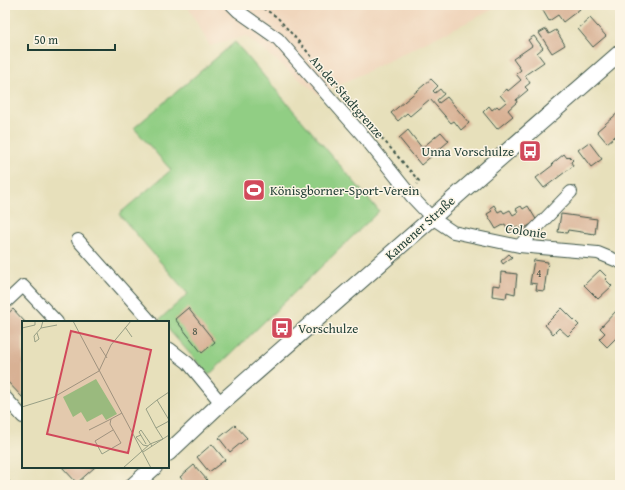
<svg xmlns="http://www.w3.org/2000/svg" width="625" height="490" viewBox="0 0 625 490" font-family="'Gentium Book Plus',serif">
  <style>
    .built { fill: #f0d6bc }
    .green { fill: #91ce84; stroke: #58865c }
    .building { fill: #d8b194 }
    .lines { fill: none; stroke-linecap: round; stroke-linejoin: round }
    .minor-casing { stroke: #3d5548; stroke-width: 14 }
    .major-casing { stroke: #3d5548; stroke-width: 18 }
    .path { stroke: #3d5548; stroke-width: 2; stroke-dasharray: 3 3; stroke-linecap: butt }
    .minor { stroke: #fff; stroke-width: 12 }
    .major { stroke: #fff; stroke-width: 16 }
    .labels { text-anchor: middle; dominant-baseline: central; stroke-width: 3; stroke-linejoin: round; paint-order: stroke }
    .number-label { font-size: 11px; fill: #4d5a4c }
    .street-label { font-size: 13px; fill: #1f3d34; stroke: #fcf5e5 }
    .poi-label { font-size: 13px; fill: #1f3d34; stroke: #fcf5e5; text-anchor: start }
    .inset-road { fill: none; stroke: #979f85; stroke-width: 1 }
    .view { fill: #d1495b; fill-opacity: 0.15; stroke: #d1495b; stroke-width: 2 }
    .inset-edge { fill: none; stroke: #1f3d34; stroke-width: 2 }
  </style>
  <rect width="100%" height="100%" fill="#fcf5e5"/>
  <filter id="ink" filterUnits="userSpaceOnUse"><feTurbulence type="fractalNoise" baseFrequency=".025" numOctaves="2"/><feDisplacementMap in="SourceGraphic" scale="8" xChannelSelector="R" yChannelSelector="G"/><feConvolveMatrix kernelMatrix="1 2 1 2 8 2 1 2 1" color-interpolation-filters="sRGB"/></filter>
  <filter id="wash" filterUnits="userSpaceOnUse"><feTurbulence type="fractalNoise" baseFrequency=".012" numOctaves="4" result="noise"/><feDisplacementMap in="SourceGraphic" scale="16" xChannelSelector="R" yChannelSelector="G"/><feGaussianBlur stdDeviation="0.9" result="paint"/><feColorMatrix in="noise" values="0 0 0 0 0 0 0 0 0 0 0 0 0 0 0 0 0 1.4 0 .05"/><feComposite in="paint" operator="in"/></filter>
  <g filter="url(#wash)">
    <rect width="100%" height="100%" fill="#e7e0bb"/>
    <path class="built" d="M187 5H502L319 95 246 36 210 46Z"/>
    <path class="green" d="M235 42 379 211 209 375 168 329V322H162L160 319 188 294 119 214 171 170 134 128Z"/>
    <g id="blocks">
      <path class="building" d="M549 5H577L580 9 563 22 558 15 549 21 542 9Z
        M590 18 606 36 593 47 578 29Z
        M546 29 549 34 556 30 565 45 552 53 539 33Z
        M534 36 543 48 537 53 544 62 525 75 530 83 525 87 528 90 516 100 517 102 508 110 513 116 497 129 483 112 489 106 492 110 497 106 499 108 506 102 500 95 507 89 508 91 521 80 516 74 521 70 513 59 532 46 528 40Z
        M431 79 438 86 433 91 435 93 440 89 444 94 437 100 439 103 447 97 469 123 461 130 454 121 451 123 430 99 410 116 407 113 398 121 391 113Z
        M620 111V132L607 143 597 131Z
        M408 130 422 148 441 132 449 141 421 165 399 138Z
        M589 142 602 159 591 167 578 150Z
        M564 154 567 158 569 156 573 160 571 162 573 166 544 188 536 178 553 165 552 164Z
        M494 205 498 212 502 210 504 213 510 210 513 215 518 212 516 209 521 206 523 209 528 206 537 221 521 230 519 225 509 231 505 224 496 229 487 214 492 211 490 208Z
        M561 214 597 219 595 234 568 230 567 233 558 232Z
        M509 254 512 257 503 264 501 261Z
        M534 260 548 262 544 291 536 290 537 284 530 283Z
        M600 270 607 277 605 279 612 286 598 299 584 285Z
        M501 272 517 274 515 294 507 292 506 298 492 296 493 285 500 286Z
        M188 308 215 342 202 353 175 319Z
        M562 308 579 325 568 336 559 328 553 334 545 325Z
        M13 309 25 322H23V398L5 379V316Z
        M617 310 620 314V338L618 340 616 338 607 347 599 339 605 333 600 328Z
        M235 425 247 438 230 452 219 438Z
        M212 444 225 460 209 472 197 457Z
        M194 465 207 480 201 485H187L180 477Z
        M62 467H95L77 483Z
        M5 477 11 483 10 485H5Z"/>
    </g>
  </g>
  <g filter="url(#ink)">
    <use href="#blocks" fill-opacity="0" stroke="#3d5548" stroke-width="1"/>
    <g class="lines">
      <g class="minor-casing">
        <path id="minor" d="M232 5 238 11 278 39 365 138 412 197 432 218 453 232 519 246 598 253 620 262
          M78 240 151 322
          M519 246 571 192
          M5 303 23 286 57 322
          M168 349H170L188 363 221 403
          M5 397 23 417"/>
      </g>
      <g class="major-casing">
        <path id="major" d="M168 453 221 403 432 218 461 192 620 53
          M134 485 154 467"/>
      </g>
      <path class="path" d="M258 5 277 17 368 121
        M374 129 419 181 417 184"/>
      <use href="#minor" class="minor"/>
      <use href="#major" class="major"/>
    </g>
  </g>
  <defs>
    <g id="bus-square" transform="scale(1.15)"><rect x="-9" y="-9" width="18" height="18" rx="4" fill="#d1495b" stroke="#fcf5e5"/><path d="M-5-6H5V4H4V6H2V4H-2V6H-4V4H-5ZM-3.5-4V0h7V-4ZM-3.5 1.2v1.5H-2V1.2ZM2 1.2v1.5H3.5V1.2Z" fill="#fff"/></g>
    <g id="stadium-square" transform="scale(1.15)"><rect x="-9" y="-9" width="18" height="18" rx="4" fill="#d1495b" stroke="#fcf5e5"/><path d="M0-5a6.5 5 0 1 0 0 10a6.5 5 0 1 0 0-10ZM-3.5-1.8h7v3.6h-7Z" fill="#fff"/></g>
  </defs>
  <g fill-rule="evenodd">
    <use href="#bus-square" x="530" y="151"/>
    <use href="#stadium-square" x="254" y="190"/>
    <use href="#bus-square" x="282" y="328"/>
  </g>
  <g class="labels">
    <g class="number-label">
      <text x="539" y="273">4</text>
      <text x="195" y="331">8</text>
    </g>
    <g class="street-label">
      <text transform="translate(347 97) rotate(49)">An der Stadtgrenze</text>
      <text transform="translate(420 228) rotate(-42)">Kamener Straße</text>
      <text transform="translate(526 231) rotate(8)">Colonie</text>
    </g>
    <g class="poi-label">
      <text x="514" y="151" text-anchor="end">Unna Vorschulze</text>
      <text x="270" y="190">Könisgborner-Sport-Verein</text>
      <text x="298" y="328">Vorschulze</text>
    </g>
  </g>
  <g transform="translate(22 321)">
    <rect width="147" height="147" fill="#e7e0bb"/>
    <path d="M74 58 95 93 84 99 80 93 65 101 59 91 51 96 41 76Z" fill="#91ce84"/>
    <path class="inset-road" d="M51 0 129 147M103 6 110 16M0 7 13 4V0M19 7 35 4M15 12 17 18 13 21 12 15 19 7 21 0M78 26 85 37M135 79 147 71M0 86 32 76 77 50 89 24 109 0M134 107 124 88 135 79 147 99M67 109 89 98M91 109 73 120 80 133 99 122 88 103 89 98 100 92M119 114 114 116 121 124 126 125M141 118 134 107 147 100M124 123 117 111 119 109 130 125M121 131 147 114M101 147 128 123 141 118"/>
    <path class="view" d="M49 10 129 29 106 132 25 113Z"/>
    <rect width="147" height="147" class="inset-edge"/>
  </g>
  <rect width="625" height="490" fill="none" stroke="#fcf5e5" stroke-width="20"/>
  <path d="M28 44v6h87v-6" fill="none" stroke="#1f3d34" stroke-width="2"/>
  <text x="34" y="44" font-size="12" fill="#1f3d34" stroke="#fcf5e5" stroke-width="3" paint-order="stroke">50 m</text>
</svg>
